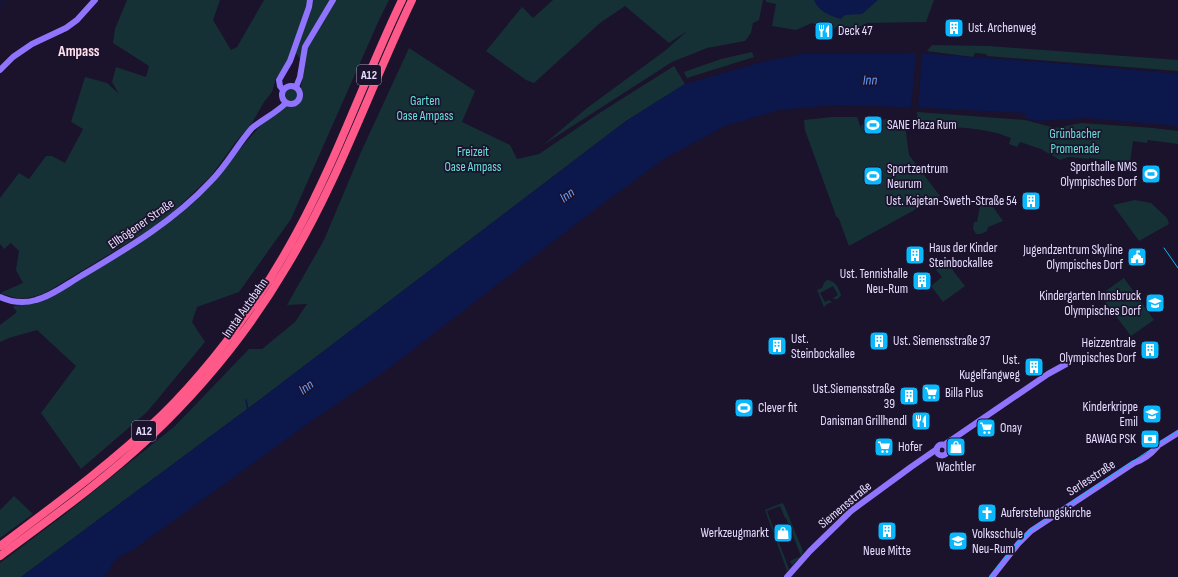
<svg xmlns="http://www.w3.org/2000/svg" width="1178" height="577" viewBox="0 0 1178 577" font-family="'Sofia Sans Condensed',sans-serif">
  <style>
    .green { fill: #153136 }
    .water { fill: #0c174b }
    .pier { fill: #1b122c }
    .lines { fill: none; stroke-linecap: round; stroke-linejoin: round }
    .stream { stroke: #0c174b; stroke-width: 1.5 }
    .secondary { stroke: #9174fe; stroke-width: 6 }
    .highway { stroke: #fe5989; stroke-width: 8 }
    .tram { stroke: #0ab8fd; stroke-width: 1 }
    .labels { text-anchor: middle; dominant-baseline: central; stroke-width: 3.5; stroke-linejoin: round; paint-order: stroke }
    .shield { fill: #1b122c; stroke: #aaa0c0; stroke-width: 1 }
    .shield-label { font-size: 12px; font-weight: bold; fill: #e7ddff }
    .poi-label { font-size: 13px; fill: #e7ddff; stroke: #1b122c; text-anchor: start }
    .park-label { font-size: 13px; fill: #67e1d9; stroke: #1b122c }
    .street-label { font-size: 13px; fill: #e7ddff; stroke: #1b122c }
    .water-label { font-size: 14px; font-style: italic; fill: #6b9ffe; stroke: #1b122c }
    .quarter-label { font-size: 15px; font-weight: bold; fill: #ffdfed; stroke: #1b122c }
  </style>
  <rect width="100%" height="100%" fill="#1b122c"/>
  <path class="green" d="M127 0H220L213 20 231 50 237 47 264 0H389L379 20 291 219 239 292 197 307 192 322 205 342 147 412 81 469 41 413 76 366 37 330 9 338 0 342V325L17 312 13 307 14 306 44 301 99 268 147 235 212 180 270 115 284 101 282 95C284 84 293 84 300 91L305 66 296 53 276 78 272 92 264 102 252 123 235 143 211 176 173 212 146 232 45 293C24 300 20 300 0 293L23 283 16 270 19 251 11 243 4 249 0 244V198L19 173 29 179 46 156H52L65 163 83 129 71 122 85 77 107 83 119 94 112 82 116 67 146 77 149 66 113 43 115 29Z
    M553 0H763L759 20 753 23 751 33 745 41 707 48 672 62 543 145 587 108 666 50 687 31 669 43 625 6 600 23 534 83 526 80 486 51 522 7 533 18Z
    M766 0H934L926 22 867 23 851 31 838 26 833 30 812 23 796 30 772 26 776 4 766 2Z
    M932 45 989 46 1178 60V71L987 56 986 54 975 53 973 57 927 51Z
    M409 48 475 91 462 122 510 145 517 159 539 154 601 112 674 66 685 84 626 121 262 398 21 577H0V563L68 512 175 426 249 349H262L295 322 307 304 287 305 324 240 361 152Z
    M752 52 754 57 687 78 684 72 721 59Z
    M917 112 1025 120 1055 128 1082 123 1153 128 1178 131V144L1148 140 1147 143 1133 141 1130 163 1090 158V156L1089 159 1069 157 1060 160 1041 149 1020 142 1017 147 1009 144 1011 138C982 126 949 128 918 124Z
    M832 117H857L863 134 861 126 867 121 889 119 891 123 869 131 898 121 905 125 909 155 940 196 849 246 839 219 836 216 805 130 804 120Z
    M1135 200 1151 203 1167 218 1169 224 1139 241 1113 205Z
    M980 206 993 207 1003 221 988 227 987 231 981 234H976L973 229 974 222H977Z
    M947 258 954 272 965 286 943 302 931 286 942 277 936 270Z
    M1124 278 1154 320 1131 336 1100 295Z
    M827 280C836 281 838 287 841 295L838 299H834L833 298 838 295 833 286 820 293 825 302 829 300 832 302 827 304 824 307 817 290 822 288 824 283Z
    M14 496 33 514 0 538V510Z
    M782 503 784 505 803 551 802 555 792 565 790 561 801 556 786 518H785L780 506 767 511 789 569 787 571 765 510Z"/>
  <path class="water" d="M814 0H878L862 14 845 15 841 19C830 16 818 11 814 0Z
    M916 53 1056 63 1178 74V126L1087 118 1036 121 1025 118V113L928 108 835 105 779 110 725 126 664 159 585 217 388 369 313 420 133 550 122 555 111 565C111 573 107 572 102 577H21L262 398 626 121 685 84 762 62 801 54Z"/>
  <path class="pier" d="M916 51H922L918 110H911Z"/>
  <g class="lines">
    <path class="stream" d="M0 8 5 0
      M246 400 248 410"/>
    <path class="secondary" d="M0 70 13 57 32 44 66 28 77 20 95 0
      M282 95a9 9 0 1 1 18 0a9 9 0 1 1-18 0Z
      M296 87 300 77 305 47 333 0
      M283 90 280 86 279 80 290 61 309 7 310 0
      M0 297C11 302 23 304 36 300 52 296 67 284 81 276 128 248 174 221 211 181 227 165 237 145 252 128 263 119 276 113 286 103
      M936.5 450a5.5 5.5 0 1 1 11 0a5.5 5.5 0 1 1-11 0Z
      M944 445 1048 374 1068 363
      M1154 448 1178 433
      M787 577 810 551 851 511 911 467 937 449
      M992 577 1018 544 1031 531 1134 463C1143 460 1151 454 1157 447"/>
    <path class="highway" d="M0 546C56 504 112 463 162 415 215 362 260 300 296 234 337 159 365 77 402 0
      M0 556C51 518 103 481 150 437 203 387 250 329 287 266 338 182 370 88 412 0"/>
    <path class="tram" d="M1164 248 1178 268
      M990 577 1014 547 1031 530 1178 431"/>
  </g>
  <defs>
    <g id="building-square" transform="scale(1)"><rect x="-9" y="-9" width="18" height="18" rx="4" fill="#0ab8fd" stroke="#1b122c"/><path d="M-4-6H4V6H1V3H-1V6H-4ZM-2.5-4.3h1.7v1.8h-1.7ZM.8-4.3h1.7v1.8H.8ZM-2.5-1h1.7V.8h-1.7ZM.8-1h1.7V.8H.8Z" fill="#fff"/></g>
    <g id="restaurant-square" transform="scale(1)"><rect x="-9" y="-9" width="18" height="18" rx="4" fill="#0ab8fd" stroke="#1b122c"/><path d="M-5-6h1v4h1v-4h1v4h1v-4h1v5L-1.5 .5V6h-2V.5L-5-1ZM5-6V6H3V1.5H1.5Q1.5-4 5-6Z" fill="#fff"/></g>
    <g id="stadium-square" transform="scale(1)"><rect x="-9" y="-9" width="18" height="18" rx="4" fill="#0ab8fd" stroke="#1b122c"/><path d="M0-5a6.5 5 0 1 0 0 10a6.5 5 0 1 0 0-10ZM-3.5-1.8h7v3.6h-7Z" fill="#fff"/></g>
    <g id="civic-square" transform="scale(1)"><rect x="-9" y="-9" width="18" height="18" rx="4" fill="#0ab8fd" stroke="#1b122c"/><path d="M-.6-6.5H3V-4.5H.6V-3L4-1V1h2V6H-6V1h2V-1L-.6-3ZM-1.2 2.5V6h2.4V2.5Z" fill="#fff"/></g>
    <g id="school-square" transform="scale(1)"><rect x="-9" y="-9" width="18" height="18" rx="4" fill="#0ab8fd" stroke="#1b122c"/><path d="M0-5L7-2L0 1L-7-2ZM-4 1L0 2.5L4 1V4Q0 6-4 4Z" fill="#fff"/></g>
    <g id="supermarket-square" transform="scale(1)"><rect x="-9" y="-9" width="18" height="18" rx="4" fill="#0ab8fd" stroke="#1b122c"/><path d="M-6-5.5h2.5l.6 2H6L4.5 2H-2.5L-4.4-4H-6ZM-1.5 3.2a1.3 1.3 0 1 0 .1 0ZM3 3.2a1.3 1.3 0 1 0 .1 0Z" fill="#fff"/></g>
    <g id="bank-square" transform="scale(1)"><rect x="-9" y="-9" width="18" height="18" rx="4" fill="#0ab8fd" stroke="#1b122c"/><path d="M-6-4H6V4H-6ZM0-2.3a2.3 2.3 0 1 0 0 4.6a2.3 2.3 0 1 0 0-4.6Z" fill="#fff"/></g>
    <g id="shop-square" transform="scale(1)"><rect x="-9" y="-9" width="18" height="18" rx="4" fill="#0ab8fd" stroke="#1b122c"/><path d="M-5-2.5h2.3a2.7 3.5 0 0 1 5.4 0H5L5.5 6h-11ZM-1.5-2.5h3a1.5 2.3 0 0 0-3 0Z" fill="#fff"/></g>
    <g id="church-square" transform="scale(1)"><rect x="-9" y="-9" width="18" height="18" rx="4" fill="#0ab8fd" stroke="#1b122c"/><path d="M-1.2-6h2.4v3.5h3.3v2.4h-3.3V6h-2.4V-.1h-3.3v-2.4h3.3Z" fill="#fff"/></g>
  </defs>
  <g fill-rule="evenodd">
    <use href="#building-square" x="954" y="28"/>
    <use href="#restaurant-square" x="824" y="31"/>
    <use href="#stadium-square" x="873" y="125"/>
    <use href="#stadium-square" x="1151" y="174"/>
    <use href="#stadium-square" x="873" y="176"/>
    <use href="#building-square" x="1031" y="201"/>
    <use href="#building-square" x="915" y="255"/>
    <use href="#civic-square" x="1137" y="257"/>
    <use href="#building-square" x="922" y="281"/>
    <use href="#school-square" x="1155" y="303"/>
    <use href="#building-square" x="879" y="341"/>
    <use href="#building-square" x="777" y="346"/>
    <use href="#building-square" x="1150" y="350"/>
    <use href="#building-square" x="1034" y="367"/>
    <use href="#supermarket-square" x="931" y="393"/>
    <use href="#building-square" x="909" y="396"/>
    <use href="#stadium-square" x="744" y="408"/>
    <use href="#school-square" x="1152" y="414"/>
    <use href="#restaurant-square" x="921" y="421"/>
    <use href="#supermarket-square" x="986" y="428"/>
    <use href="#bank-square" x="1150" y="439"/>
    <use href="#supermarket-square" x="884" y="447"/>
    <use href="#shop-square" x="956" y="447"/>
    <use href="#church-square" x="987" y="513"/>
    <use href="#building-square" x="887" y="531"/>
    <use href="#shop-square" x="783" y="533"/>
    <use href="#school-square" x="958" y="541"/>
  </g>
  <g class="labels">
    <g class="shield">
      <rect x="357" y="65" width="24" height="20" rx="3"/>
      <rect x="132" y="421" width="24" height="20" rx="3"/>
    </g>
    <g class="shield-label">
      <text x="369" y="75">A12</text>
      <text x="144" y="431">A12</text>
    </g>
    <g class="poi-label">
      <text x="968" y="28">Ust. Archenweg</text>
      <text x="838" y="31">Deck 47</text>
      <text x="887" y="125">SANE Plaza Rum</text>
      <text x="1137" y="167" text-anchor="end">Sporthalle NMS<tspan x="1137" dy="15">Olympisches Dorf</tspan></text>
      <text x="887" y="169">Sportzentrum<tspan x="887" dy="15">Neurum</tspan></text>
      <text x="1017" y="201" text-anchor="end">Ust. Kajetan-Sweth-Straße 54</text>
      <text x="929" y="248">Haus der Kinder<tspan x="929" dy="15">Steinbockallee</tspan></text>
      <text x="1123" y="250" text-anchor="end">Jugendzentrum Skyline<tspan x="1123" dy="15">Olympisches Dorf</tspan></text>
      <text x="908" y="274" text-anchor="end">Ust. Tennishalle<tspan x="908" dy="15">Neu-Rum</tspan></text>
      <text x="1141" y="296" text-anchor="end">Kindergarten Innsbruck<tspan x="1141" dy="15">Olympisches Dorf</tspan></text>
      <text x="791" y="339">Ust.<tspan x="791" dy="15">Steinbockallee</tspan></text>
      <text x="893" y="341">Ust. Siemensstraße 37</text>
      <text x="1136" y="343" text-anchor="end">Heizzentrale<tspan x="1136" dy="15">Olympisches Dorf</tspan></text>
      <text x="1020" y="360" text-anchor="end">Ust.<tspan x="1020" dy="15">Kugelfangweg</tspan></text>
      <text x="895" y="389" text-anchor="end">Ust.Siemensstraße<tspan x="895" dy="15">39</tspan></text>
      <text x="945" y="393">Billa Plus</text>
      <text x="1138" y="407" text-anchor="end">Kinderkrippe<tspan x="1138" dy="15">Emil</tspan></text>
      <text x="758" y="408">Clever fit</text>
      <text x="907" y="421" text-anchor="end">Danisman Grillhendl</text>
      <text x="1000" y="428">Onay</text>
      <text x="1136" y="439" text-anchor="end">BAWAG PSK</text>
      <text x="898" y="447">Hofer</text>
      <text x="956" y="467" text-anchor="middle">Wachtler</text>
      <text x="1001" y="513">Auferstehungskirche</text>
      <text x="769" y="533" text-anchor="end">Werkzeugmarkt</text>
      <text x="972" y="534">Volksschule<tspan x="972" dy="15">Neu-Rum</tspan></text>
      <text x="887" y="551" text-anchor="middle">Neue Mitte</text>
    </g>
    <g class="park-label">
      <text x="425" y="101">Garten<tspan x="425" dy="15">Oase Ampass</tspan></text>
      <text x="1075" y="134">Grünbacher<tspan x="1075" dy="15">Promenade</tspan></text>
      <text x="473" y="152">Freizeit<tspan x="473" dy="15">Oase Ampass</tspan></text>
    </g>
    <g class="street-label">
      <text transform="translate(141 224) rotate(-35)">Ellbögener Straße</text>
      <text transform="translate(245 308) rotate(-55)">Inntal Autobahn</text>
      <text transform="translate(1091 478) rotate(-33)">Serlesstraße</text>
      <text transform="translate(845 505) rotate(-40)">Siemensstraße</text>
    </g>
    <g class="water-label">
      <text transform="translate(870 80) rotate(-1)">Inn</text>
      <text transform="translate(567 195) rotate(-36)">Inn</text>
      <text transform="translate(306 387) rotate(-36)">Inn</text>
    </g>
    <g class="quarter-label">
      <text x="79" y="51">Ampass</text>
    </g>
  </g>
</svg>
